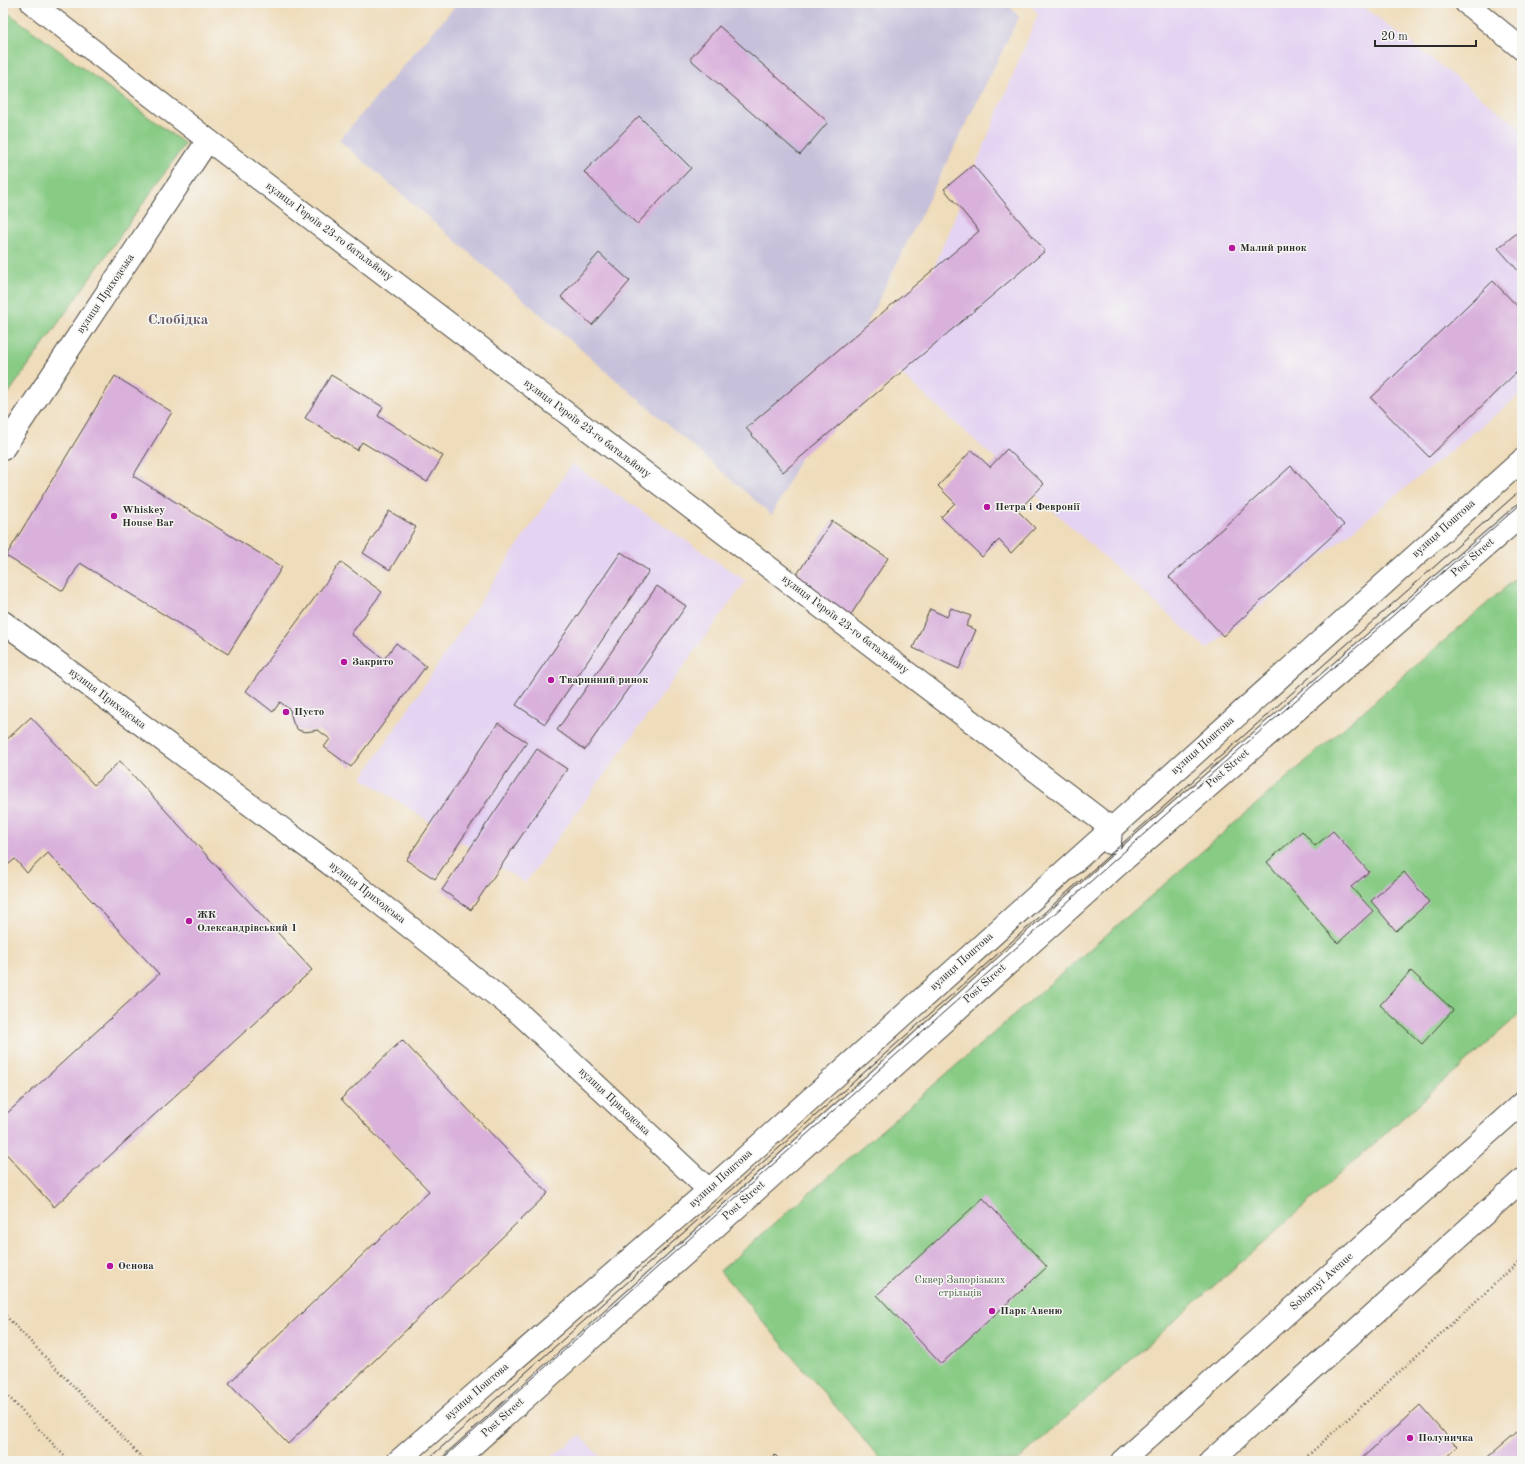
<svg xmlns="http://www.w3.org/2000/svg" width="1525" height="1464" viewBox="0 0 1525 1464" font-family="'Old Standard TT',serif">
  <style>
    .built { fill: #e4d3f2 }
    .industrial { fill: #c6c0da }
    .green { fill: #87cb84; stroke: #597b58 }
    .building { fill: #d9b1db }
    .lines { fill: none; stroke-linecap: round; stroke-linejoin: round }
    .minor-casing { stroke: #484640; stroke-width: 24 }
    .major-casing { stroke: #484640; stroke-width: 24 }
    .path { stroke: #484640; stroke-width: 2.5; stroke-dasharray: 1 3; stroke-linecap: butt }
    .minor { stroke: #fff; stroke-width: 22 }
    .major { stroke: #fff; stroke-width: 22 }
    .tram { stroke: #2b2b2b; stroke-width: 1 }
    .poi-dot { fill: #b5179e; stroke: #f6f6f2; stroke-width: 1.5 }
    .labels { text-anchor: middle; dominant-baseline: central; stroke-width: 3; stroke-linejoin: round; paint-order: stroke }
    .street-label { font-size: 11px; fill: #2b2b2b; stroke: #f6f6f2 }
    .poi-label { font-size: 11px; font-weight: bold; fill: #2b2b2b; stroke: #f6f6f2; text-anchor: start }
    .park-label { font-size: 11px; fill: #475b46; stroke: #f6f6f2 }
    .district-label { font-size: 15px; font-weight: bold; fill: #685a69; stroke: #f6f6f2 }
  </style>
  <rect width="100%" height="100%" fill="#f6f6f2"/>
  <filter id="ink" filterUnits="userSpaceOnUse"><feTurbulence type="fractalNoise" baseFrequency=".025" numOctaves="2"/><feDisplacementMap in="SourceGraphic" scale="8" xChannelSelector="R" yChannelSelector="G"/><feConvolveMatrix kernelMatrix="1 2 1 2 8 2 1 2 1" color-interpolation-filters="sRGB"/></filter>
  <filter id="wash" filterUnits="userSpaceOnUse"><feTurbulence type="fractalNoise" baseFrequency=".012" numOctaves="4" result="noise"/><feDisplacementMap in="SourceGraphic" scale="16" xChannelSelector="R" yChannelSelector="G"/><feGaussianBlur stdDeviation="0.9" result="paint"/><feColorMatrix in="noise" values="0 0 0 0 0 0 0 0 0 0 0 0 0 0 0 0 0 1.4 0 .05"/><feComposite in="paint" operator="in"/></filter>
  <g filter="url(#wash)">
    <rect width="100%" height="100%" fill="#efdcba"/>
    <path class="built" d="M1029 3H1359L1522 129V393L1207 649 893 367 1038 14Z
      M572 464 746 581 525 883 362 778Z
      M580 1435 604 1461H546Z"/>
    <path class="industrial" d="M458 3H1007L1019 17 772 515 339 140Z"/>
    <path class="green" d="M3 9 185 144 3 401Z
      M1522 573V1012L1017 1461H882L720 1271Z"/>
    <g id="blocks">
      <path class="building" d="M719 26 828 122 800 155 690 59Z
        M639 116 691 168 637 224 584 172Z
        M973 165 1045 251 783 472 746 428 979 231 944 189Z
        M1522 229V275L1498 248Z
        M599 253 630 281 592 325 561 297Z
        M1493 281 1522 311V367L1429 457 1371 398Z
        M331 375 383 407 378 416 443 456 427 482 362 442 357 450 305 418Z
        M115 376 172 412 133 476 282 567 228 654 80 563 63 591 6 556Z
        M1007 449 1044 484 1018 511 1035 528 1011 553 999 540 982 557 941 517 955 503 938 486 972 450 990 467Z
        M1291 466 1344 525 1223 636 1169 577Z
        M389 511 416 527 390 570 363 553Z
        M832 521 888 558 850 616 794 579Z
        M621 552 649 571 545 724 516 705Z
        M341 562 382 592 351 634 384 659 396 643 426 666 351 767 324 747 330 739 318 730 305 732 298 730 293 723 290 710 280 702 273 712 246 691Z
        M657 586 686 606 585 750 557 730Z
        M951 608 971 616 966 626 976 630 959 669 913 648 930 609 947 617Z
        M31 717 94 785 120 761 312 970 54 1207 3 1150V1117L159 974 48 853 27 873 15 859 3 869V743Z
        M498 723 527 742 435 879 406 860Z
        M537 749 567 769 471 910 442 890Z
        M1302 831 1315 846 1333 831 1369 872 1351 887 1373 911 1338 943 1267 862Z
        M1404 872 1429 902 1396 931 1371 901Z
        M1411 971 1453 1010 1422 1044 1380 1005Z
        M402 1040 548 1193 288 1444 229 1383 429 1191 341 1099Z
        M983 1198 1047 1267 941 1364 877 1295Z
        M1420 1405 1457 1447 1442 1461H1359Z
        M1522 1428V1461H1483Z
        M775 1455 781 1461H769Z"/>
    </g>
  </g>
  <g filter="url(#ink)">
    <use href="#blocks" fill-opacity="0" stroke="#484640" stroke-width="1"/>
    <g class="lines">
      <g class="minor-casing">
        <path id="minor" d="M32 3 208 140 1111 828 1110 843
          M1466 3 1522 49
          M3 449 208 140
          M3 622 330 864 520 1014 709 1190
          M398 1461 709 1190 1522 460
          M455 1461 1119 864 1522 515"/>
      </g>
      <g class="major-casing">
        <path id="major" d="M1122 1461 1522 1103
          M1211 1461 1522 1180"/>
      </g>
      <path class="path" d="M3 1313 145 1461
        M3 1391 69 1461
        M1302 1461 1522 1259"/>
      <use href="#minor" class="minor"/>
      <use href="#major" class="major"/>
      <path class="tram" d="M426 1461 1522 489
        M440 1461 1209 776 1522 503"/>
    </g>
  </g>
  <g class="poi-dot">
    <circle cx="1232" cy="248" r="4"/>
    <circle cx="987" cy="507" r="4"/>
    <circle cx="114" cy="516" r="4"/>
    <circle cx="344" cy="662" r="4"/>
    <circle cx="551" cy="680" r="4"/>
    <circle cx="286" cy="712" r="4"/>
    <circle cx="189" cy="921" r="4"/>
    <circle cx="110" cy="1266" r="4"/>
    <circle cx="992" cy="1311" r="4"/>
    <circle cx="1410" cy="1438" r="4"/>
  </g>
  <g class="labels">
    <g class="street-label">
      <text transform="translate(329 232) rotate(37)">вулиця Героїв 23-го батальйону</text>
      <text transform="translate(106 294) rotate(-56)">вулиця Приходська</text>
      <text transform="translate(587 429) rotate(37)">вулиця Героїв 23-го батальйону</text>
      <text transform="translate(1444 529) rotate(-42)">вулиця Поштова</text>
      <text transform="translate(1473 558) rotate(-41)">Post Street</text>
      <text transform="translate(845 625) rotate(37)">вулиця Героїв 23-го батальйону</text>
      <text transform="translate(107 699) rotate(37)">вулиця Приходська</text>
      <text transform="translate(1203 746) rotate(-42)">вулиця Поштова</text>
      <text transform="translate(1228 769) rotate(-41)">Post Street</text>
      <text transform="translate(367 893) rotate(38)">вулиця Приходська</text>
      <text transform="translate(962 962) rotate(-42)">вулиця Поштова</text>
      <text transform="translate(985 984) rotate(-42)">Post Street</text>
      <text transform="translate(614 1102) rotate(43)">вулиця Приходська</text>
      <text transform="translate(721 1179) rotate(-42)">вулиця Поштова</text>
      <text transform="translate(744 1201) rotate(-42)">Post Street</text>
      <text transform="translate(1322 1282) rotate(-42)">Sobornyi Avenue</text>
      <text transform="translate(477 1392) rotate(-41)">вулиця Поштова</text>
      <text transform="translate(503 1418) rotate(-42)">Post Street</text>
    </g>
    <g class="poi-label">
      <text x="1240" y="248">Малий ринок</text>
      <text x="995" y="507">Петра і Февронії</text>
      <text x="122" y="510">Whiskey<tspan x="122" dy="13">House Bar</tspan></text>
      <text x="352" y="662">Закрито</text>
      <text x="559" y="680">Тваринний ринок</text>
      <text x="294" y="712">Пусто</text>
      <text x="197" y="915">ЖК<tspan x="197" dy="13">Олександрівський 1</tspan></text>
      <text x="118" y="1266">Основа</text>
      <text x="1000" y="1311">Парк Авеню</text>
      <text x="1418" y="1438">Полуничка</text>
    </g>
    <g class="park-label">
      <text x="960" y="1280">Сквер Запорізьких<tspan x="960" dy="13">стрільців</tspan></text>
    </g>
    <g class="district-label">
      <text x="178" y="320">Слобідка</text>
    </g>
  </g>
  <rect width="1525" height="1464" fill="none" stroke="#f6f6f2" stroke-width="16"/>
  <path d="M1375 40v6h101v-6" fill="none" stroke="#2b2b2b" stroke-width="2"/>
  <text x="1381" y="40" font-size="12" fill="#2b2b2b" stroke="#f6f6f2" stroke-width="3" paint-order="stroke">20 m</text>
</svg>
